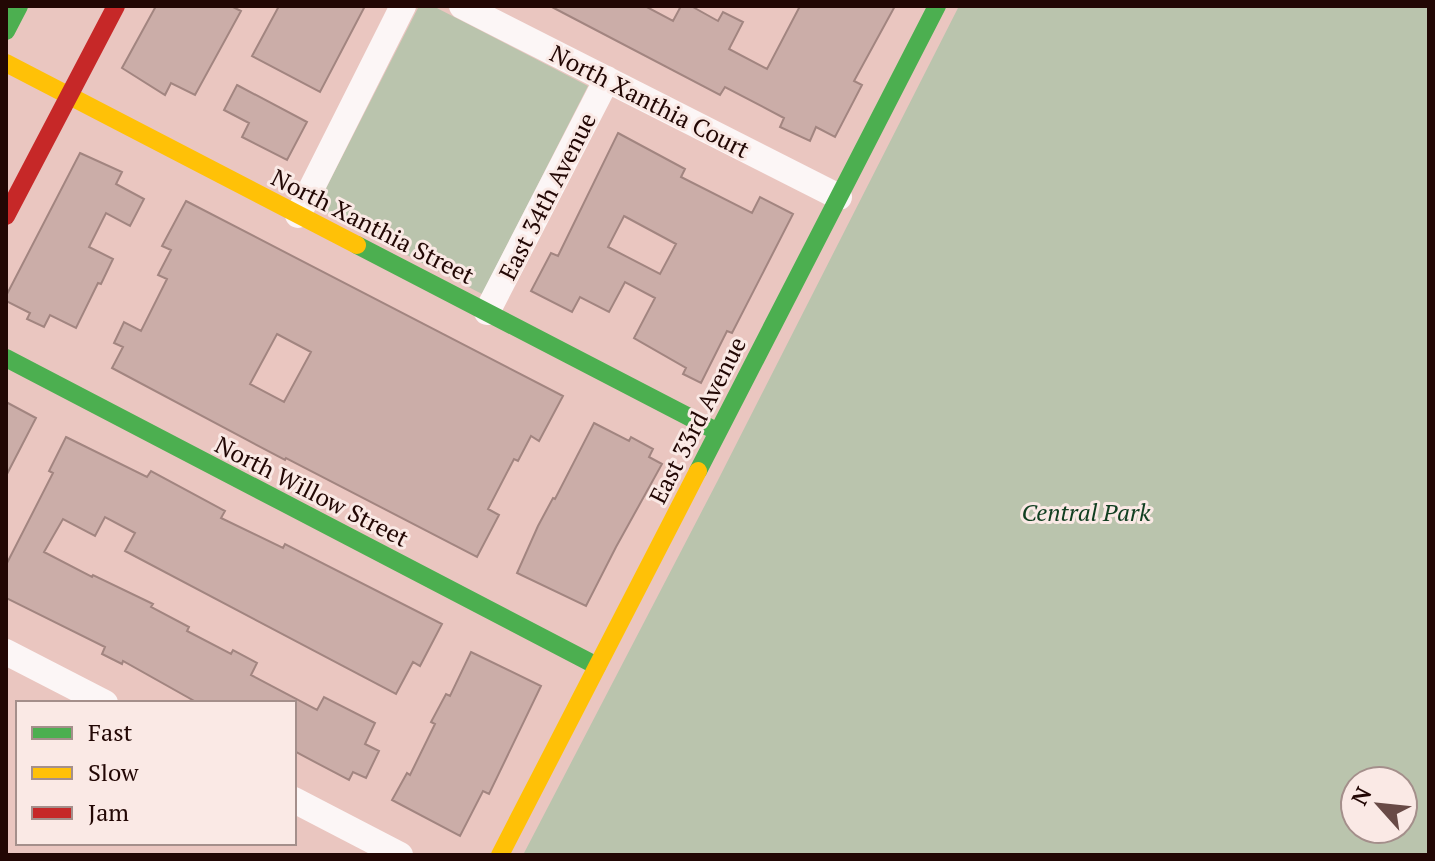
<svg xmlns="http://www.w3.org/2000/svg" width="1435" height="861" viewBox="0 0 1435 861" font-family="'PT Serif',serif">
  <style>
    .green { fill: #bac4ad; fill-rule: evenodd }
    .building { fill: #cbada8; stroke: #a28580; stroke-width: 2; fill-rule: evenodd }
    .lines { fill: none; stroke-linecap: round; stroke-linejoin: round }
    .street { stroke: #fcf6f6; stroke-width: 26 }
    .fast { stroke: #4caf50; stroke-width: 18 }
    .slow { stroke: #ffc107; stroke-width: 18 }
    .jam { stroke: #c62828; stroke-width: 18 }
    .labels { text-anchor: middle; dominant-baseline: central; stroke-width: 6; stroke-linejoin: round; paint-order: stroke }
    .street-label { font-size: 24px; fill: #220704; stroke: #fae9e5 }
    .park-label { font-size: 24px; font-style: italic; fill: #113f21; stroke: #fae9e5 }
  </style>
  <rect width="100%" height="100%" fill="#eac6c0"/>
  <path class="green" d="M419 6H433L588 86 482 294 316 208Z
    M959 6H1429V855H523L717 482ZM1355 781H1403V829H1355Z"/>
  <path class="building" d="M156 6H231L241 11 195 95 171 83 165 95 122 68Z
    M279 6H365L320 92 252 56Z
    M550 6H645L673 21 681 6H691L718 21 723 12 743 22 729 49 767 69 800 6H895L854 81 862 85 835 137 816 127 810 141 780 127 784 118 725 87 720 95Z
    M237 85 307 122 287 160 242 137 249 123 224 110Z
    M618 133 685 169 681 177 752 213 760 197 793 214 732 333 727 331 701 383 683 374 686 368 634 338 655 298 625 282 609 312 580 297 572 312 531 291 551 253 558 256ZM624 216 676 244 660 274 608 247Z
    M80 153 122 172 116 184 144 199 130 226 106 213 89 247 113 259 101 284 98 283 76 328 50 315 44 327 27 319 30 313 6 301V296Z
    M186 201 563 396 539 441 531 436 518 461 514 459 488 509 499 515 477 557 286 458 285 460 112 368 123 347 114 343 124 322 141 331 167 279 158 275 171 250 162 246ZM277 334 311 352 284 402 250 384Z
    M6 402 36 418 6 476Z
    M594 423 629 441 631 437 653 449 649 457 662 464 616 547 586 606 517 573 538 526 553 498 555 499Z
    M66 437 147 477 151 471 225 511 221 518 283 548 285 544 442 624 420 666 413 662 396 694 125 551 135 533 105 517 95 536 63 519 44 552 92 577 93 575 153 604 151 607 189 627 187 631 231 654 233 650 257 663 251 675 317 710 324 697 375 723 365 744 379 751 366 778 353 772 349 780 294 751V703H198L123 661 122 664 102 654 105 647 6 598V565L53 473 49 471Z
    M471 652 541 686 489 794 483 791 460 836 392 800 407 773 410 775 435 724 431 722 446 694 450 696Z"/>
  <g class="lines">
    <path class="street" d="M462 6 839 197
      M298 215 403 6
      M487 312 607 79
      M6 652 105 703
      M294 800 400 855"/>
    <path class="fast" d="M6 31 19 6
      M357 245 718 432
      M6 358 597 666
      M698 471 937 6"/>
    <path class="slow" d="M6 63 357 245
      M500 855 698 471"/>
    <path class="jam" d="M6 216 116 6"/>
  </g>
  <g class="labels">
    <g class="street-label">
      <text transform="translate(650 101) rotate(27)">North Xanthia Court</text>
      <text transform="translate(547 196) rotate(-63)">East 34th Avenue</text>
      <text transform="translate(373 226) rotate(27)">North Xanthia Street</text>
      <text transform="translate(697 420) rotate(-63)">East 33rd Avenue</text>
      <text transform="translate(312 491) rotate(27)">North Willow Street</text>
    </g>
    <g class="park-label">
      <text x="1086" y="512">Central Park</text>
    </g>
  </g>
  <rect width="1435" height="861" fill="none" stroke="#220704" stroke-width="16"/>
  <rect x="16" y="701" width="280" height="144" fill="#fae9e5" stroke="#a48f8b" stroke-width="2"/>
  <rect x="32" y="727" width="40" height="12" fill="#4caf50" stroke="#a48f8b" stroke-width="2"/>
  <text x="88" y="741" font-size="24" fill="#220704">Fast</text>
  <rect x="32" y="767" width="40" height="12" fill="#ffc107" stroke="#a48f8b" stroke-width="2"/>
  <text x="88" y="781" font-size="24" fill="#220704">Slow</text>
  <rect x="32" y="807" width="40" height="12" fill="#c62828" stroke="#a48f8b" stroke-width="2"/>
  <text x="88" y="821" font-size="24" fill="#220704">Jam</text>
  <g transform="translate(1379 805) rotate(297)"><circle r="38" fill="#fae9e5" stroke="#a48f8b" stroke-width="2"/>
  <path d="M0-6L14 30L0 20L-14 30Z" fill="#684a46"/>
  <text y="-12" font-size="22" font-weight="bold" text-anchor="middle" fill="#220704">N</text>
  </g>
</svg>
